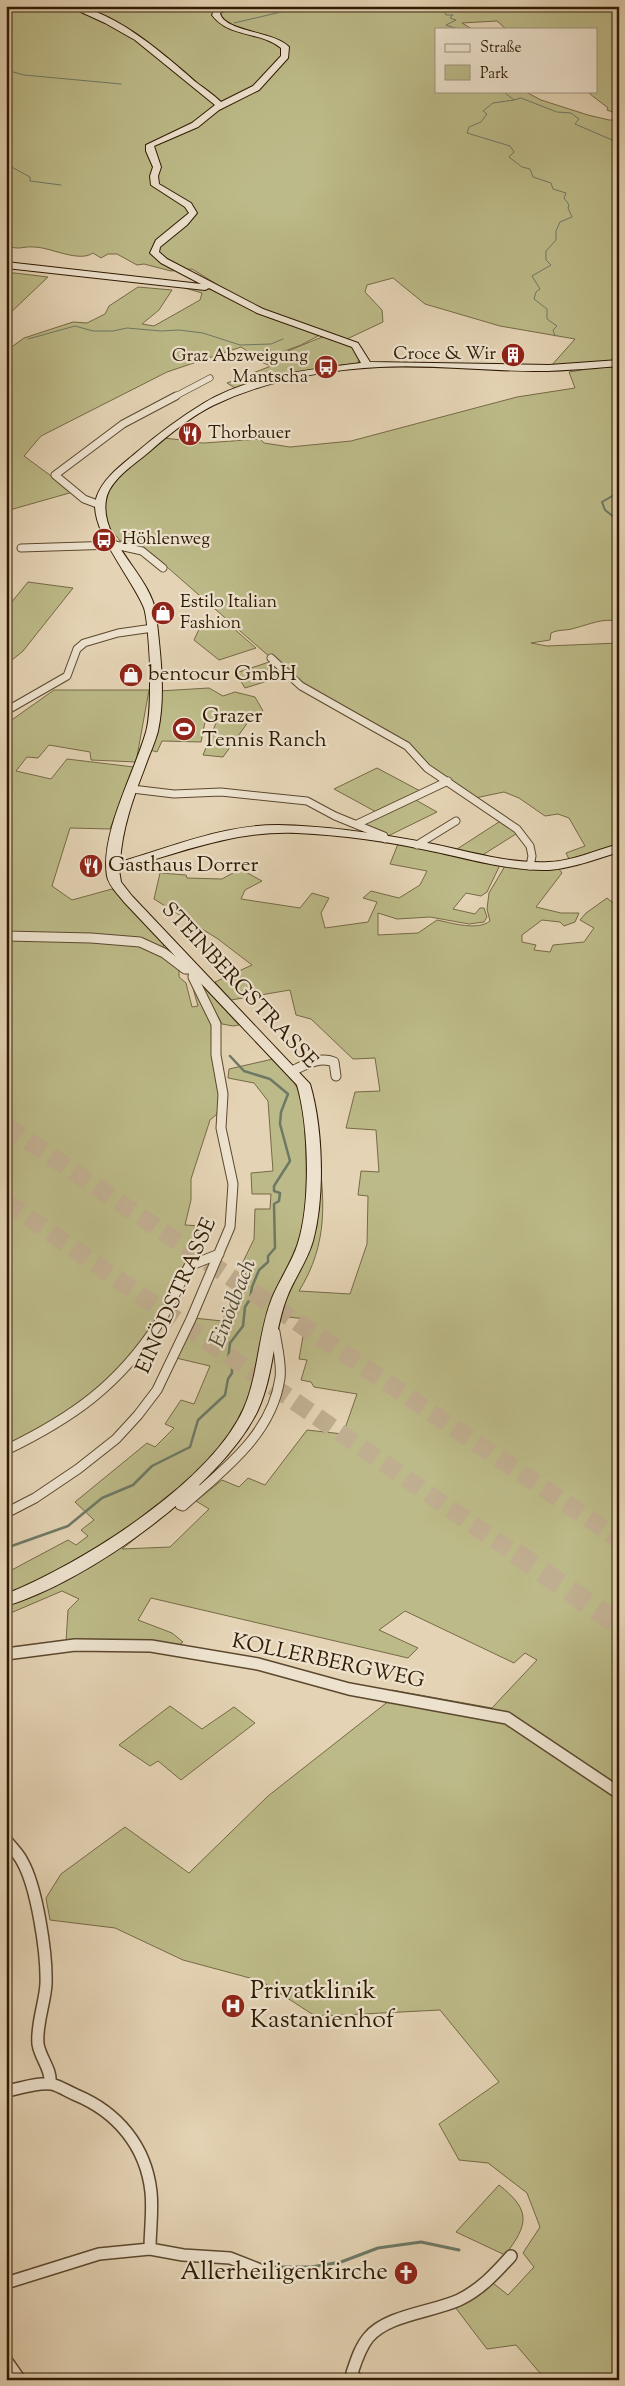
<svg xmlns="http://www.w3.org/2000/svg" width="625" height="2386" viewBox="0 0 625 2386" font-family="'Sorts Mill Goudy',serif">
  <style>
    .green { fill: #bcba88; stroke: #766a45; fill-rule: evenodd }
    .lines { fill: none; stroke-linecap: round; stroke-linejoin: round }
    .stream-far3 { stroke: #6d7966; stroke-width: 1 }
    .stream-far2 { stroke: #6d7966; stroke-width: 2 }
    .stream-far1 { stroke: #6d7966; stroke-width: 2.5 }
    .stream { stroke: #6d7966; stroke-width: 3 }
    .highway-tunnel-far1 { stroke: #c0ae90; stroke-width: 18; stroke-dasharray: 18 9; stroke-linecap: butt }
    .highway-tunnel { stroke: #c0ae90; stroke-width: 22; stroke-dasharray: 22 11; stroke-linecap: butt }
    .street-far3-casing { stroke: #5c482e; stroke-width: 7 }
    .street-far2-casing { stroke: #5c482e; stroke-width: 9 }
    .street-far1-casing { stroke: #5c482e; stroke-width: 11 }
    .street-casing { stroke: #5c482e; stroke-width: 14 }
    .secondary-casing { stroke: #2f1a02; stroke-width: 2 }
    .street-far3 { stroke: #ede2ce; stroke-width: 5.5 }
    .street-far2 { stroke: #ede2ce; stroke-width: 7 }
    .street-far1 { stroke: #ede2ce; stroke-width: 9 }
    .street { stroke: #ede2ce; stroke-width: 11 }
    .secondary { fill: #ede2ce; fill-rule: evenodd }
    .labels { text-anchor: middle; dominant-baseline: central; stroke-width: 4.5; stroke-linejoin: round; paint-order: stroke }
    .far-poi-label { font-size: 18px; fill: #2f1a02; stroke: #ede2ce; text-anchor: start }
    .poi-label { font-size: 21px; fill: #2f1a02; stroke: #ede2ce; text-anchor: start }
    .street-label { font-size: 21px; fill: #2f1a02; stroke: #ede2ce }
    .water-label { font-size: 22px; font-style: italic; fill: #4e4a34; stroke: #ede2ce }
    .near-poi-label { font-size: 25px; fill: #2f1a02; stroke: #ede2ce; text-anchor: start }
  </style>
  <rect width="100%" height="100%" fill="#e4d3b4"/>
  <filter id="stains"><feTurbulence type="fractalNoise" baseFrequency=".004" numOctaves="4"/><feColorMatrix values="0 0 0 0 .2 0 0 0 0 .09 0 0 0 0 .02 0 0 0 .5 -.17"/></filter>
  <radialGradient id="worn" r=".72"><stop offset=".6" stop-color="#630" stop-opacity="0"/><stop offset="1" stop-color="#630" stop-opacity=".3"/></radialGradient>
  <path class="green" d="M6 6H619V361L551 366 575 339 500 326 425 304 393 278 367 285 365 292 382 310 383 322 347 339 275 315 236 296 192 269 171 271 144 264 137 265 117 254H108L101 258 93 253C79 263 50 247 34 247 21 246 20 251 6 245ZM497 21 506 29H596V91H587C594 98 601 102 608 108L607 110 618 114 613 116 615 120H609L588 115 541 100 524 91H436V29H472L462 23Z
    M6 272 48 277 6 317Z
    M185 286 219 290 270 318 320 335 301 345 261 360 241 347 167 372 41 436 24 456 73 492 6 511V351L24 338 73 322 87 323 105 314 109 306 138 287 172 290 159 310 142 324 154 326 200 300 202 293 185 288Z
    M322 337C335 336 364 347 358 363L320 368 235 388 227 383 271 366 261 362Z
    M619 364V621C602 618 591 624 575 628 567 631 559 629 551 633L550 640 531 643 547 646 619 643V845L570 861 566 853 585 846 569 818 558 814 545 816 519 798 504 792 475 798 454 784 452 780 427 765 413 750 303 686 151 553 143 550 134 539 120 541C116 534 109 531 106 523 93 485 139 458 163 438L182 440V442L204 443 260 439 264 443 290 447 351 441 517 397 575 388 569 372Z
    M28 582 73 588 23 651 6 665V609Z
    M224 620 256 648 219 660 194 640 200 627Z
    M272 661 287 675 245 688 236 673Z
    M209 688 223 696 235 692 255 697 263 711 251 718 223 757 203 755 216 723 206 717 201 742 162 741 157 752 150 750 159 691Z
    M54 690H149L136 762 91 760 90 752 49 745 38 758 27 757 16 771 51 779 67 759 134 767 110 829 70 828 52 886 72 900 112 889 164 944 160 955 179 968V977L186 983 192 1007 198 1006 191 981 213 1023 220 1094 217 1114 210 1120 191 1179V1200L185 1225 202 1226 166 1307 131 1356 92 1395 65 1416 6 1448V724Z
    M377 768 422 792 378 813 334 789Z
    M414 799 437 812 388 836 365 826 363 823Z
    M502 820 519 832 481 856 454 851Z
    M398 844 498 865 499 867 487 892 481 896 466 893 453 909 475 914 480 908H484L487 917 484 922 469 924 430 917 397 919 378 913V935L418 933 437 920C452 923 477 931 490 921L487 909 489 893 505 866H557L562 873 536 907 561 913H579L575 922 564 926 560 922 542 920 522 935V942L536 945 534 950 550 952 553 945 584 942 594 928 580 920 586 913 607 898 619 908V2380H546L516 2345 487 2349 455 2307 493 2283 508 2295 534 2267 523 2253 540 2227 527 2193 488 2163 459 2160 439 2124 499 2082 440 2010 324 2016 312 2014 261 1981 183 1960 115 1928 50 1920 46 1898 61 1874 125 1827 189 1873 268 1796 390 1700 392 1690 492 1708 537 1660 525 1653 514 1663 405 1611 379 1630 418 1648 408 1658 151 1598 138 1620 172 1633 183 1642 175 1648 66 1642 68 1610 79 1599 62 1591 6 1615V1603L180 1503 122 1549 170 1547 209 1509 196 1501 222 1480 239 1487 248 1478 265 1485 307 1430 343 1434 357 1394 314 1387 311 1382 301 1380 307 1360 299 1359 306 1319 279 1316 296 1274 310 1250 316 1219 317 1144C325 1198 329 1243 299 1291L350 1294 367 1244 368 1196 358 1195 361 1171 379 1172 376 1130 346 1128 355 1092 380 1091 375 1058 353 1059 311 1019 296 1015 290 990 231 1000 215 982 252 965 218 939 154 899 160 873 186 875 187 878 222 879 240 869 262 881 245 890 241 899 300 908 312 893 329 898 321 913 325 928 368 922 377 902 363 898 371 891 399 898 420 885 427 871 390 864Z
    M200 983 239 1025 233 1026 222 1024Z
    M273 1059C282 1069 294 1079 299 1092 305 1105 304 1120 305 1134 307 1171 308 1206 300 1242L248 1403 234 1430 193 1476 127 1528 74 1565 6 1595V1573L68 1540 76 1545 88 1536 81 1530 94 1520 75 1502 147 1443 155 1447 174 1428 165 1424 181 1400 194 1404 210 1366 176 1358 194 1318 222 1321 248 1268 241 1266 254 1239 255 1209H270L271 1194H252L251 1173 273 1171 268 1101 254 1083 228 1078 229 1069Z
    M170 1706 202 1729 234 1707 255 1723 181 1780 158 1761 150 1766 119 1745Z
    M499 2185C531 2210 529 2224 505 2255L456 2232Z"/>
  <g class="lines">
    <path class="stream-far3" d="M450 6 452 7 444 11 446 15H453L450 18 456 20 446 25 458 29
      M234 23 298 8 322 6
      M6 70 24 75 121 84
      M507 91 505 93 514 100 493 103 483 111 487 114 481 122 469 127 467 133 510 146 514 152 509 157 522 167 530 169 533 177 551 183 553 189 566 193 564 198 569 205 568 208 572 217 560 222 556 231V240L546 251V260L551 265 532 276 540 289 536 292 534 299 547 309V319L557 326 553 330 555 336
      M514 100 521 98 557 112 571 113 579 119 575 124 619 143
      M6 164 30 177V181L61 185
      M28 339 75 326 93 331H113L127 328 161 331 179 330 203 333 240 345 271 344 283 339"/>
    <path class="stream-far2" d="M619 492 602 502 605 510 619 521"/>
    <path class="stream-far1" d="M6 1548 68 1526 102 1498 133 1485 152 1466 190 1447 198 1420 225 1395 228 1379 232 1373V1366L228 1360 230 1343 243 1326 245 1307 250 1299 252 1287 259 1270 268 1262V1256L275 1248 274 1204 279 1201 280 1193 274 1191V1186L290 1161 280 1124 281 1112 288 1094 270 1079 244 1071 230 1056"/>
    <path class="stream" d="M274 2267H311L341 2262 378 2248 421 2242 459 2250"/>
    <path class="highway-tunnel-far1" d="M6 1126 619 1539
      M6 1202 517 1555"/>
    <path class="highway-tunnel" d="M515 1553 619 1625"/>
    <g class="street-far3-casing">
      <path id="street-far3" d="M174 397 210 378"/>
    </g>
    <g class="street-far2-casing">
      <path id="street-far2" d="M100 505 84 499 55 475 123 424 176 396
        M21 548 115 545 142 551 163 568
        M271 658 301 686 407 746 427 768 517 829 530 846 532 856 530 866
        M6 711 67 676 77 649 84 643 118 633 153 628
        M132 789 174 794 221 792 307 801 335 816 384 836 385 839
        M357 824 448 781
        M417 845 456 821"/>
    </g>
    <g class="street-far1-casing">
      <path id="street-far1" d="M6 936 91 938 140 942 164 953 185 969H194L193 977 216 1024V1055L223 1094 221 1128 233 1184 230 1227 191 1319 157 1390 138 1415 116 1439 78 1469 35 1498 6 1513
        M292 1071C305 1065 319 1056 334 1062L336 1076
        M6 1450C72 1418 118 1386 159 1323 171 1305 179 1285 189 1266L219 1254
        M195 1486 180 1505 183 1506C223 1470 272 1435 280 1378 282 1364 277 1346 275 1332"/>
    </g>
    <g class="street-casing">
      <path id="street" d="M6 1654 75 1645 151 1646 258 1664 349 1689 507 1718 619 1793
        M6 1840C11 1847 18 1853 22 1861 37 1887 47 1954 46 1984 45 2003 36 2025 38 2044 40 2058 52 2070 50 2083
        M6 2091C20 2089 36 2082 51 2084 60 2086 67 2091 76 2095 117 2112 146 2146 151 2192 153 2211 150 2230 150 2249
        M6 2283 99 2254 150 2249 183 2255 230 2258 258 2269
        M6 2360 20 2380
        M357 2380 352 2373C356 2361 360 2348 368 2338 386 2315 433 2312 459 2300 480 2290 496 2273 511 2256"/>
    </g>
    <g class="secondary-casing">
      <path id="secondary" d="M68 6C110 6 166 56 197 83 205 89 214 95 221 102L253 86 281 56V48C260 31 229 38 212 15 215 6 225 6 233 6L220 13C224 32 274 31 289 47L288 58 259 90 219 110 198 127 154 146 161 167 158 176 159 184 191 203 197 213 187 225 160 247 159 252 167 259 263 309 358 343 370 362 549 365 619 360V366C595 368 572 370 548 371 492 372 435 364 379 367 324 370 264 381 214 405 193 415 167 436 149 452 135 464 109 480 106 500 99 541 151 575 156 614 160 651 166 694 158 731 155 743 149 755 145 767 133 798 122 829 120 862 172 847 223 825 278 825 330 826 382 834 433 844 471 852 509 864 549 862 573 861 596 850 619 844V852C596 859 573 868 549 870 511 871 473 860 436 852 391 842 344 835 297 833 234 830 179 853 119 870L121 882 132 896 310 1084C323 1128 325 1197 313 1241 307 1262 293 1280 286 1300 273 1335 274 1375 258 1410 222 1486 87 1582 6 1606V1594C81 1564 211 1483 244 1408 259 1373 258 1333 272 1298 280 1279 292 1262 298 1243 311 1202 309 1126 297 1085L124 902C118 894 109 886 107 876 100 834 134 774 146 732 150 718 150 698 150 683 151 669 148 620 144 608 133 579 85 525 97 496 104 477 122 465 137 452 158 434 181 417 204 403 248 376 312 369 361 363L352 347 257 313 209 288 205 290 6 268V262L201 284 161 263 150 253 156 240 189 213 185 207 151 185 150 176 153 167 146 151V145L192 123 215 105 135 40 105 23Z"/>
    </g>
    <use href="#street-far3" class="street-far3"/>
    <use href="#street-far2" class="street-far2"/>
    <use href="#street-far1" class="street-far1"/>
    <use href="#street" class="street"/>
    <use href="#secondary" class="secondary"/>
  </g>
  <defs>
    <g id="building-disc" transform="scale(1.25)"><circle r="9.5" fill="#8f2418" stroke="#ede2ce"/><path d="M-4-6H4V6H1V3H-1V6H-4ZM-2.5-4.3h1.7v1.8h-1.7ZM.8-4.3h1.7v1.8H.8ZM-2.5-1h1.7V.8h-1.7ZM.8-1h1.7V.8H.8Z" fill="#fff"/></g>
    <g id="bus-disc" transform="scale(1.25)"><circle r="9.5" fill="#8f2418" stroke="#ede2ce"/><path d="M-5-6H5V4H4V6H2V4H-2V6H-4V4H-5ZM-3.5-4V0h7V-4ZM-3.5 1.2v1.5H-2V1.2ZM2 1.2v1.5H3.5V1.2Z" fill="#fff"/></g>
    <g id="restaurant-disc" transform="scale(1.25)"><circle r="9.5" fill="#8f2418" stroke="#ede2ce"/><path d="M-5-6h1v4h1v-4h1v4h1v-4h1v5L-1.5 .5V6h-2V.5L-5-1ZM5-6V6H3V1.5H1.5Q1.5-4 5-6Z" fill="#fff"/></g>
    <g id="shop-disc" transform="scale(1.25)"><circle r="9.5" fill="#8f2418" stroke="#ede2ce"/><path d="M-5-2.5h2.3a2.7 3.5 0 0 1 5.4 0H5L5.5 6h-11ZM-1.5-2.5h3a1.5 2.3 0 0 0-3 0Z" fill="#fff"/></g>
    <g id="stadium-disc" transform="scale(1.25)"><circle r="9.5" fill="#8f2418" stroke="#ede2ce"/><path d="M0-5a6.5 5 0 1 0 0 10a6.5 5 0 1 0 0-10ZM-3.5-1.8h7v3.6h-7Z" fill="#fff"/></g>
    <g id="hospital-disc" transform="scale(1.25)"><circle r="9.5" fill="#8f2418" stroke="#ede2ce"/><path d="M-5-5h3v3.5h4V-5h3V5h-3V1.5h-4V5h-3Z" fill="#fff"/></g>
    <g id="church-disc" transform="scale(1.25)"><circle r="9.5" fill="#8f2418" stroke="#ede2ce"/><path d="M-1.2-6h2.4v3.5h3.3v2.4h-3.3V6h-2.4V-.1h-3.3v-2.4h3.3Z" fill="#fff"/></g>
  </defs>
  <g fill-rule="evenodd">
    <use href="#building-disc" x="513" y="355"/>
    <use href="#bus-disc" x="326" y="367"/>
    <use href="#restaurant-disc" x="190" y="434"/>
    <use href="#bus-disc" x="104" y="540"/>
    <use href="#shop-disc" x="163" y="613"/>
    <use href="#shop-disc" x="131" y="675"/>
    <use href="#stadium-disc" x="184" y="729"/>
    <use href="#restaurant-disc" x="91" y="866"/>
    <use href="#hospital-disc" x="233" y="2006"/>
    <use href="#church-disc" x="406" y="2273"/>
  </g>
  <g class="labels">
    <g class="far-poi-label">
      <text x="496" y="355" text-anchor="end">Croce &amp; Wir</text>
      <text x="308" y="357" text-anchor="end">Graz Abzweigung<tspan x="308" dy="21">Mantscha</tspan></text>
      <text x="208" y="434">Thorbauer</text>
      <text x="122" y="540">Höhlenweg</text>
      <text x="180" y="603">Estilo Italian<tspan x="180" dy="21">Fashion</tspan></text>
    </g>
    <g class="poi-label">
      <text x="148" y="675">bentocur GmbH</text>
      <text x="202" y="717">Grazer<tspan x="202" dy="24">Tennis Ranch</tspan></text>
      <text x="108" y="866">Gasthaus Dorrer</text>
    </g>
    <g class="street-label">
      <text transform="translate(239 986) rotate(47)">STEINBERGSTRASSE</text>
      <text transform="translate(177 1296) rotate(-66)">EINÖDSTRASSE</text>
      <text transform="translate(328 1662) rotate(12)">KOLLERBERGWEG</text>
    </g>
    <g class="water-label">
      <text transform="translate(234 1304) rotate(-69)">Einödbach</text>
    </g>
    <g class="near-poi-label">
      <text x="250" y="1992">Privatklinik<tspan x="250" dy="29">Kastanienhof</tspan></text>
      <text x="388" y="2273" text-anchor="end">Allerheiligenkirche</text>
    </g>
  </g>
  <rect width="625" height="2386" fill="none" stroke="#e4d3b4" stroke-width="25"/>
  <rect x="8" y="8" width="610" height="2371" fill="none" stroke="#2f1a02" stroke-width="2.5"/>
  <rect x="12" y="12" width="600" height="2361" fill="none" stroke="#2f1a02"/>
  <rect x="435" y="28" width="162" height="65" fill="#ede2ce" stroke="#a1927c"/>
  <rect x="445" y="44" width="25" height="8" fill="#ede2ce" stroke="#a1927c"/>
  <text x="480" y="52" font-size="15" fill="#2f1a02">Straße</text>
  <rect x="445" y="65" width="25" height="15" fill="#bcba88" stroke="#a1927c"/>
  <text x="480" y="78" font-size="15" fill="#2f1a02">Park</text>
  <rect width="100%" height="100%" filter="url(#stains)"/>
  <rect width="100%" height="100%" fill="url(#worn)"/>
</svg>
